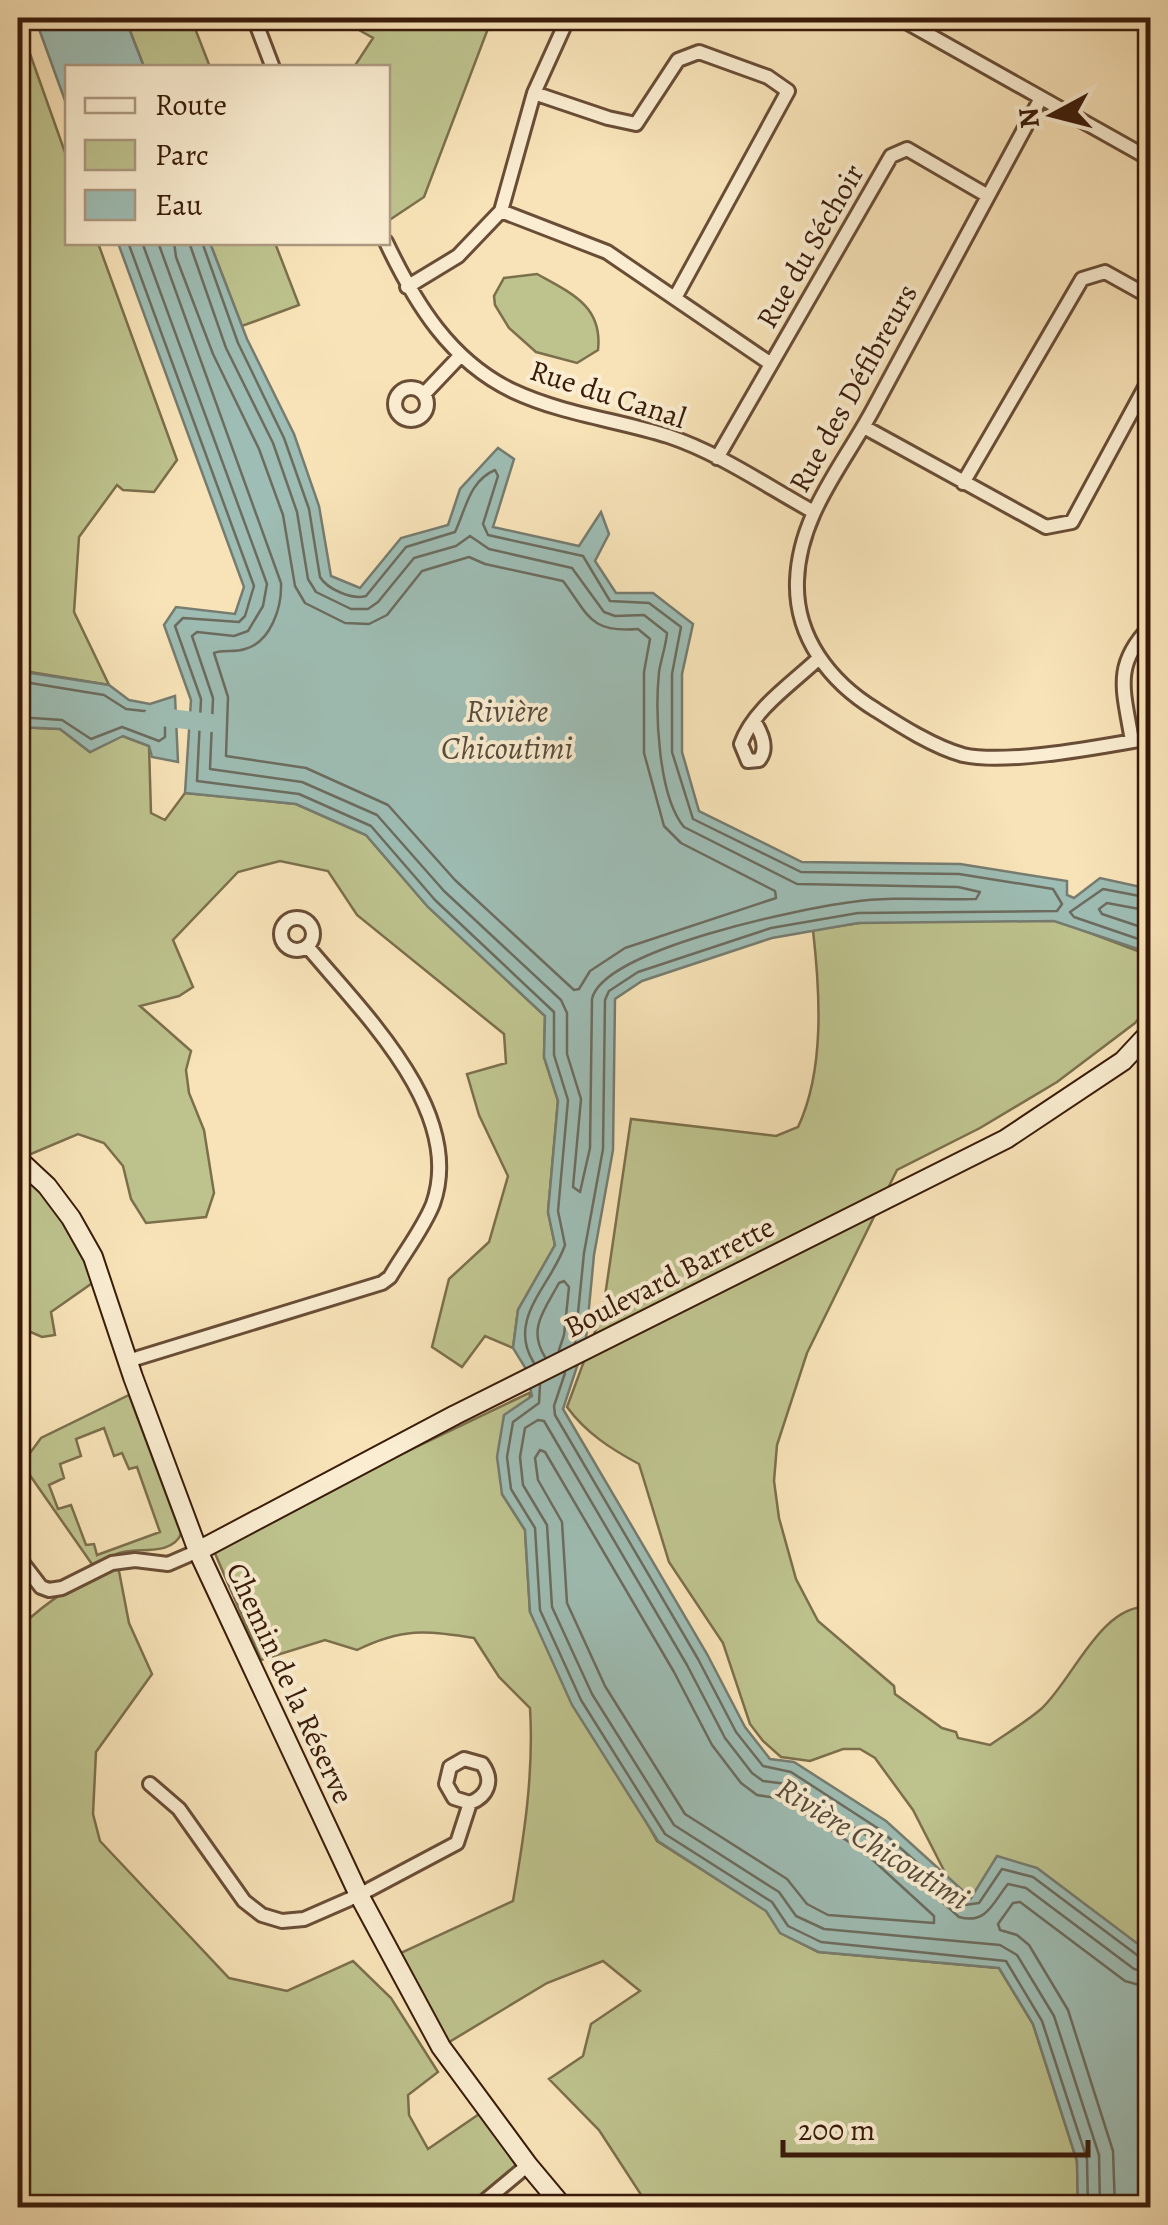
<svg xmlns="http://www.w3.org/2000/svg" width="1168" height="2225" viewBox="0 0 1168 2225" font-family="Alegreya,serif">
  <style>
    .green { fill: #bec38e; stroke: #7c6f4c; stroke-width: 2.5; fill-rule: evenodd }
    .water { fill: #9ebdb4; stroke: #767c70; stroke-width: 2.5 }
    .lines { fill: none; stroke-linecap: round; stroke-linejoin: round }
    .shore { stroke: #6c6c5f; stroke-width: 2.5 }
    .river { stroke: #9ebdb4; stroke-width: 18 }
    .street-casing { stroke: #694d36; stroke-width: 18 }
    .secondary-casing { stroke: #391b0a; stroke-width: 22 }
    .street { stroke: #faedd1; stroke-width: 12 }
    .secondary { stroke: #faedd1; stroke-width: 18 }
    .labels { text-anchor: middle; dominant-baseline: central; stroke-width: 8; stroke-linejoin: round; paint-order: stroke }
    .street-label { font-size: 30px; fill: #391b0a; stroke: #faedd1 }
    .water-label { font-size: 32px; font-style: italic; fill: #574c3d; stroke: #faedd1 }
  </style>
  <rect width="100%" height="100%" fill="#f8e3b8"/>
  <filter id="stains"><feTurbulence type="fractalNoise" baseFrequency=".002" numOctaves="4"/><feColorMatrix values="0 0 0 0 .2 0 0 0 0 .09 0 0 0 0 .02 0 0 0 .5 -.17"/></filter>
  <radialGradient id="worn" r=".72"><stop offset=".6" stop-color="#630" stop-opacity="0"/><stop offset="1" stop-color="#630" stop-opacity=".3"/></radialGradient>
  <path class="green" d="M125 18H191L210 67H144Z
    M338 18H492L424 197 388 221V68L354 67 373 38Z
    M18 20 67 158 68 242 98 243 177 460 154 492 123 490 117 485 79 537 74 612 109 685 18 670Z
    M210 243H275L299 305 242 326Z
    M537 274C571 293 603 306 598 350L577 363 536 352 509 328 495 305 494 296 504 278Z
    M18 727 60 729 90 752 122 736 149 746 151 813 165 820 185 793 296 804 366 835 428 907 545 1016 544 1057 558 1100 548 1212 555 1245 518 1310 513 1348 485 1336 462 1367 432 1347 449 1279 489 1242 508 1176 479 1115 467 1074 506 1063 504 1034 357 915 328 871 280 861 238 872 173 940 193 987 179 996 140 1006 191 1051 186 1070 189 1093 204 1130 214 1193 206 1217 146 1223 131 1199 123 1166 104 1143 78 1134 19 1159 47 1186 98 1279 51 1312 55 1335 42 1337 26 1330 18 1348Z
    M1056 920 1143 953 1150 946V1005L1135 1023 1057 1082 980 1128 897 1170 807 1353 777 1445 774 1481 779 1518 796 1579 818 1621 894 1686 895 1694 942 1728 956 1732 958 1738 990 1745C1007 1733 1026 1722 1041 1709 1073 1680 1101 1603 1150 1607V1668L1146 1676 1150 1710V2026L955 1892 913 1810 875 1758 860 1749H843L810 1761 781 1757 763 1741 750 1724 723 1643 669 1562 639 1464C611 1449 586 1433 567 1407L603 1310 631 1119 776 1136 798 1127C825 1070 820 992 813 930L866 922Z
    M531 1392 502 1494 525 1530 530 1612 657 1841 767 1911 781 1933 818 1952 999 1968 1033 2024 1077 2161 1078 2207H649L599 2130 549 2079 583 2056 591 2024 640 1991 603 1961 547 1983 441 2047 392 1957 513 1901C524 1836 534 1774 530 1708L499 1677 474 1638C426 1630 402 1628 357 1650L325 1640 261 1660 214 1551 326 1490Z
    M129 1395 181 1534C172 1555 142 1548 123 1552 112 1554 103 1561 94 1567L22 1464 41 1438ZM104 1428 114 1456 122 1453 129 1469 137 1467 160 1532 97 1555 94 1544 86 1545 71 1505 58 1509 49 1485 64 1478 60 1464 81 1456 76 1439Z
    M118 1566 129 1623 152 1674 96 1752 93 1814 100 1841 229 1978 287 1991 353 1961 391 1998 438 2072 408 2095 409 2115 428 2149 488 2108 528 2165 481 2207 18 2208V1629C47 1601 80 1579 118 1566Z"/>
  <path class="water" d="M35 18H125L144 67 68 68 67 106Z
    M118 243H210L247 339 294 434 319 506 331 576 360 588 401 538 448 525 460 489 498 448 514 459 493 527 579 546 601 512 609 534 595 561 616 593H653L693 624 682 674V752L699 811 802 862 960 864 1067 881V895L1074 898 1100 878 1150 889V953L1054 921 858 923 772 938 642 981 615 999 613 1150 594 1255 586 1339 563 1409 707 1654 745 1727 770 1759 794 1762 886 1821 971 1898 997 1856 1037 1868 1150 1953V2207H1078L1077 2161 1033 2024 999 1968 819 1952 780 1933 766 1911 658 1841 572 1705 530 1612 525 1530 502 1494 497 1457 504 1415 532 1396 526 1369 513 1348 518 1310 555 1245 548 1212 558 1101 544 1057 545 1016 428 907 366 835 296 804 185 793 191 700 164 625 176 607 235 614 244 587Z
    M18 671 109 685 129 700 150 704 175 696 178 762 152 757 149 746 123 736 90 752 60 729 18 727Z"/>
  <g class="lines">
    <path class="shore" d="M128 242 254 586 245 616 239 622 183 618 175 626 201 699 197 781 299 794 371 826 435 900 554 1012V1055L568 1100 558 1211 565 1245C551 1286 506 1319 534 1363
      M142 242 267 584 263 606 248 631 234 636 197 632 192 636 213 698 210 769 302 782 377 815 444 891 561 1000 567 1013V1054L581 1099 573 1187 580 1192 590 1148 592 999C603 949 803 908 852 902 892 896 935 900 976 899L980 892 958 887 797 884 684 827C658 796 655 712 659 672 661 659 666 646 667 633L644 615 615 616 604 612 572 568 489 549 470 536 456 546 414 558 378 602 368 609H351L316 592 308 579 297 512 273 443 226 348 189 242
      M158 242 281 583C282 607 271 642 245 649 234 653 223 649 214 653L228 697 226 756 306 768 388 805 455 880 574 990 579 989 590 971 625 948 776 898 775 891 681 843 664 826 644 753V672L650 639 638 629C589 633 589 615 563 581L485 564 469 557 422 571 387 615 369 624 345 623 305 603 295 586 283 515 259 449 213 354 176 257 174 242
      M202 242 238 343 284 438 309 509 320 577C327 589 352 600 366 596L406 547 455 532C466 509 469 481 495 470L498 476 483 524 488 535 583 556 610 601 649 603 681 627 672 674V752L693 819 801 872 959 874 1053 889 1062 904 1057 911 858 913 771 928 638 972 609 991 605 1000 603 1149 584 1253 575 1343
      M18 681 104 695 126 709 162 713 165 718V737L159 741 122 727 91 739 62 720 18 717
      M1150 898 1103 889 1070 912 1074 917 1150 943
      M1150 911 1107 903 1099 909 1102 914 1150 930
      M545 1357C527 1329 545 1309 559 1283L564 1281 569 1287 564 1335 559 1350
      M565 1373 554 1406 555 1415 698 1659 736 1732 763 1766 791 1772 879 1829 965 1905 979 1903 1002 1869 1033 1877 1141 1958 1150 1960
      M540 1385 539 1403 513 1422 507 1457 511 1489 535 1528 540 1610 581 1700 665 1834 772 1902 788 1926 821 1942 1006 1961 1042 2021 1087 2159 1088 2208
      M540 1450 545 1452 674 1672 712 1745 741 1783 757 1795 782 1799 863 1851 934 1916V1923L828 1915 807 1904 787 1879 685 1814 605 1686 567 1603 562 1522 538 1480 535 1458Z
      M1100 2208 1099 2155 1054 2016 1017 1955 1000 1945 824 1929 796 1916 779 1892 674 1825 592 1694 552 1607 547 1525 523 1485 520 1457 525 1428 538 1420 544 1421 687 1665 725 1738 752 1773 763 1781 787 1784 872 1839 959 1917C987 1925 993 1902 1008 1884L1026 1888 1134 1969 1150 1973
      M1115 2208 1113 2151 1068 2010 1029 1945 1017 1935 1000 1930 998 1924 1013 1903 1020 1902 1125 1981 1150 1988"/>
    <path class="river" d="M153 716 211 723"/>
    <g class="street-casing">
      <path id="street" d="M254 18 273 68
        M899 18 1150 159
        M534 93 608 118 636 124 678 60 699 52 768 77 788 91 676 296
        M1041 98C986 200 931 302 876 404 846 462 799 513 797 581 795 637 830 682 876 710 901 726 934 747 963 755 1008 765 1103 746 1150 738
        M501 211 607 252 771 364
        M386 242C415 303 450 361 513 391 562 414 617 420 668 436 719 453 765 485 812 511
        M407 287 458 256 501 211 534 93 568 18
        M395 404a16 16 0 1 1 32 0a16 16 0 1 1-32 0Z
        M424 394 461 355
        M864 427 1046 527 1072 522 1150 378
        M717 458 891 156 907 149 988 196
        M963 483 1082 279 1105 272 1150 297
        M754 721C761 732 769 748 759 760L748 761 741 744C753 709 793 683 819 658
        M1132 741C1124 691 1112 666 1150 627
        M281 934a16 16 0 1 1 32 0a16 16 0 1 1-32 0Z
        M128 1361 382 1283 390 1277C404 1253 423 1229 433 1204 466 1111 361 1011 307 946
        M18 1557 41 1587 49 1590 62 1588 112 1563 135 1560 168 1564 198 1551
        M150 1784 179 1809 244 1901 262 1915 282 1921 304 1919 359 1895 457 1843 470 1803C488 1796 494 1780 482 1764L464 1759 450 1767 446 1784 454 1798 470 1803
        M481 2208 486 2200 528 2165"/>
    </g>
    <g class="secondary-casing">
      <path id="secondary" d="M18 1159 47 1186 71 1218 93 1257 133 1377 198 1551 359 1895 441 2047 528 2165 564 2208
        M198 1551 455 1415 1006 1139 1123 1061 1150 1032"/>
    </g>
    <use href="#street" class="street"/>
    <use href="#secondary" class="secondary"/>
  </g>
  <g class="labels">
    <g class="street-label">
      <text transform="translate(810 246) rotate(-60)">Rue du Séchoir</text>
      <text transform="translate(853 388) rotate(-61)">Rue des Défibreurs</text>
      <text transform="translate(608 394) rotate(18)">Rue du Canal</text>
      <text transform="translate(669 1277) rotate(-27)">Boulevard Barrette</text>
      <text transform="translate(290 1683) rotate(65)">Chemin de la Réserve</text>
    </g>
    <g class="water-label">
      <text x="507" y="711">Rivière<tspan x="507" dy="37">Chicoutimi</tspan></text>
      <text transform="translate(873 1843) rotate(32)">Rivière Chicoutimi</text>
    </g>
  </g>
  <rect width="1168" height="2225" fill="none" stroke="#f8e3b8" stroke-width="60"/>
  <rect x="20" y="20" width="1128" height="2185" fill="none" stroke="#391b0a" stroke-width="5"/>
  <rect x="30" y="30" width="1108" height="2165" fill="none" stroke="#391b0a" stroke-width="2.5"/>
  <rect x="65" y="65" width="325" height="180" fill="#faedd1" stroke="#ad9981" stroke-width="2.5"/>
  <rect x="85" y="98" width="50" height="15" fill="#faedd1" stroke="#ad9981" stroke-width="2.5"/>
  <text x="155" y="115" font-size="30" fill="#391b0a">Route</text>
  <rect x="85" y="140" width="50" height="30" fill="#bec38e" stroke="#ad9981" stroke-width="2.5"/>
  <text x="155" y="165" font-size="30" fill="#391b0a">Parc</text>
  <rect x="85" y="190" width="50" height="30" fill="#9ebdb4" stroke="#ad9981" stroke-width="2.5"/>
  <text x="155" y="215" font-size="30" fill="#391b0a">Eau</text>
  <g transform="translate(1053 115) rotate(263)" stroke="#faedd1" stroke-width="8" paint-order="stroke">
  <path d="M0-8L18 38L0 25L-18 38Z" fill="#391b0a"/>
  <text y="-15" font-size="28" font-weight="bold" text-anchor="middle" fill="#391b0a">N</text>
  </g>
  <path d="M783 2140v15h305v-15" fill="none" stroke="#391b0a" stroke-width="5"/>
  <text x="798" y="2140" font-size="30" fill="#391b0a" stroke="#faedd1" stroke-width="8" paint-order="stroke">200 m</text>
  <rect width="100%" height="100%" filter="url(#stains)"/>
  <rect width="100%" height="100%" fill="url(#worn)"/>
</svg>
